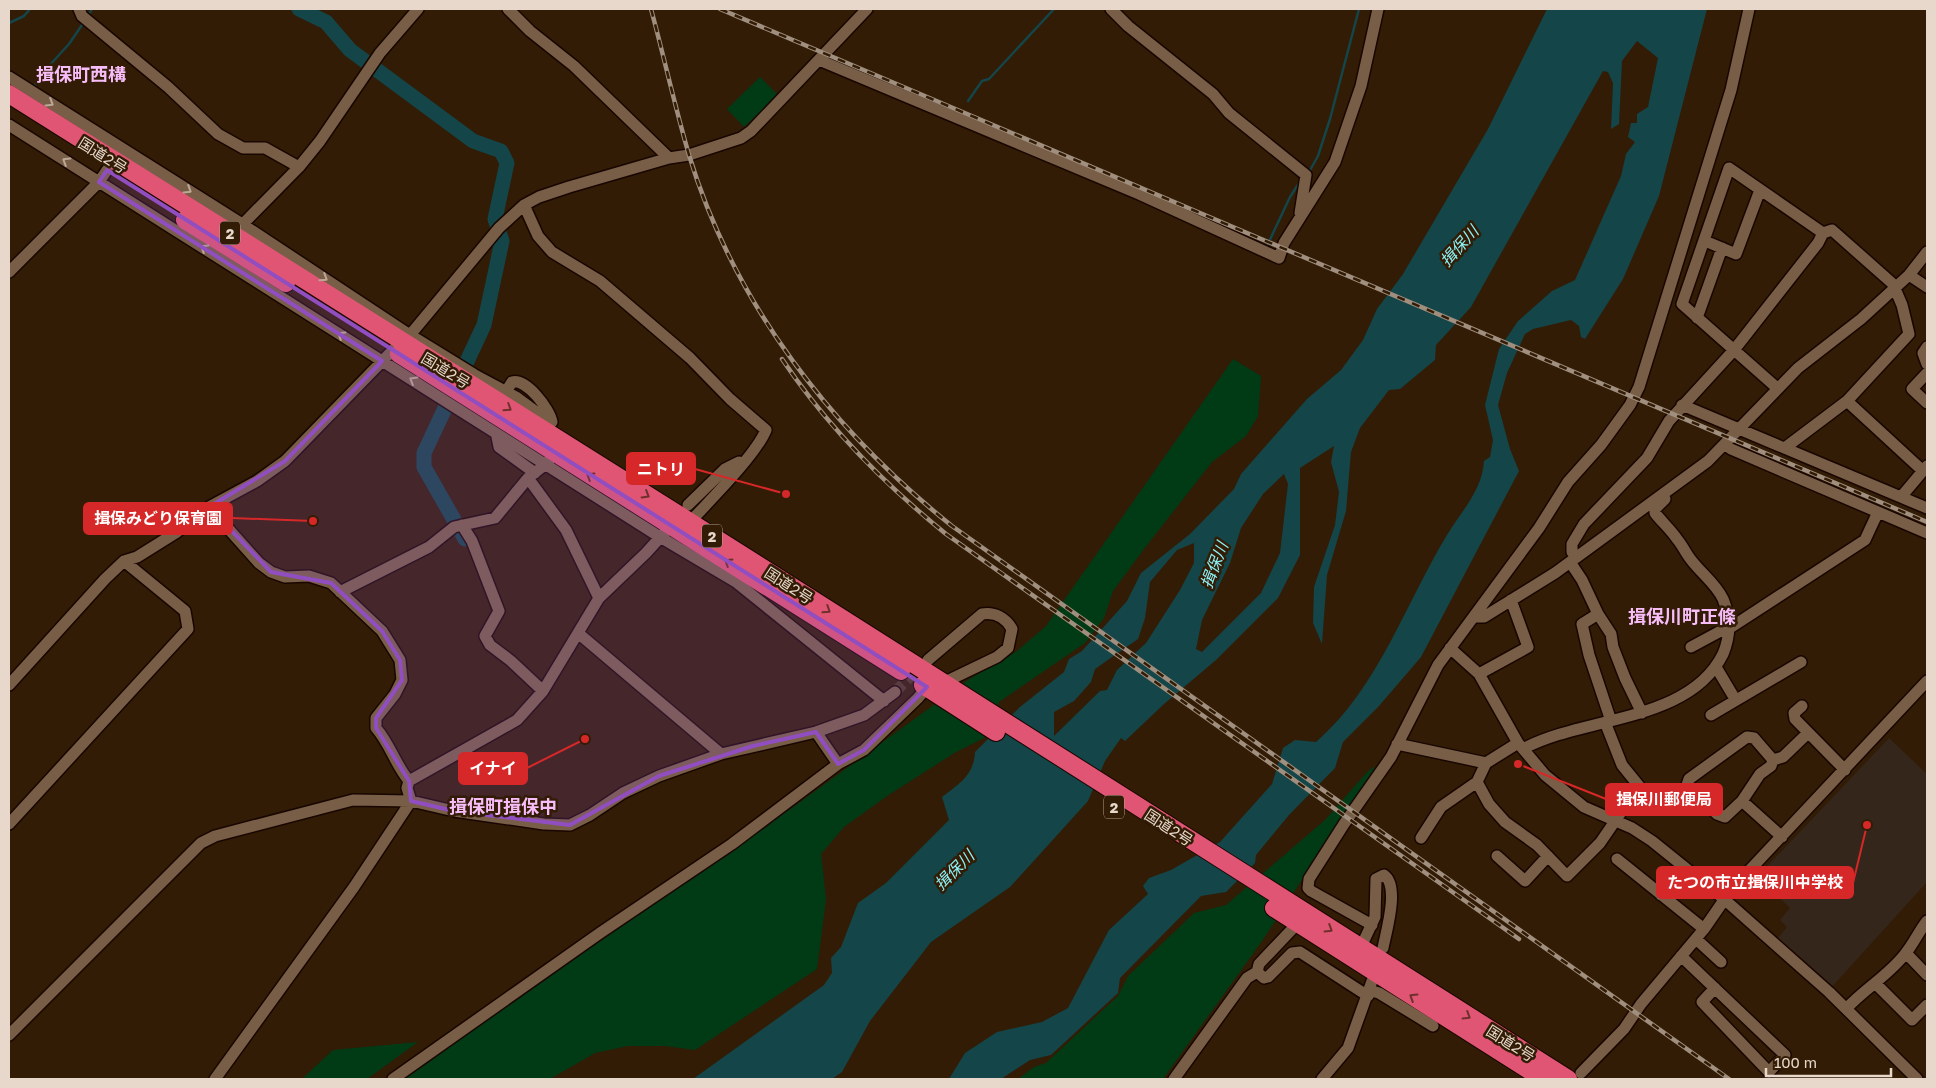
<svg xmlns="http://www.w3.org/2000/svg" width="1936" height="1088" viewBox="0 0 1936 1088" font-family="'Golos Text','Noto Sans JP',sans-serif">
  <style>
    .education { fill: #34261a }
    .green { fill: #013b16 }
    .water { fill: #144548; fill-rule: evenodd }
    .lines { fill: none; stroke-linecap: round; stroke-linejoin: round }
    .stream { stroke: #144548; stroke-width: 2.5 }
    .river { stroke: #144548; stroke-width: 15 }
    .minor-tunnel { stroke: #4d3823; stroke-width: 11; stroke-dasharray: 11 5.5; stroke-linecap: butt }
    .minor-casing { stroke: #190600; stroke-width: 14 }
    .highway-casing { stroke: #190600; stroke-width: 20 }
    .minor { stroke: #785e46; stroke-width: 11 }
    .highway { stroke: #e05574; stroke-width: 18 }
    .rail-casing { stroke: #a08e7e; stroke-width: 4.5 }
    .rail { stroke: #321c05; stroke-width: 2.5; stroke-dasharray: 8; stroke-linecap: butt }
    .oneway { stroke: #bba796 }
    .oneway2 { stroke: #6f302c }
    .marked { fill: #914ec1; fill-opacity: 0.2; stroke: #914ec1; stroke-width: 4; stroke-linejoin: round }
    .labels { text-anchor: middle; dominant-baseline: central; stroke-width: 5; stroke-linejoin: round; paint-order: stroke }
    .shield { fill: #321c05; stroke: #b1a090; stroke-width: 1 }
    .shield-label { font-size: 14px; font-weight: bold; fill: #e7d8cb }
    .street-label { font-size: 15px; fill: #e7d8cb; stroke: #321c05 }
    .water-label { font-size: 16px; font-style: italic; fill: #8cf1f7; stroke: #321c05 }
    .quarter-label { font-size: 18px; font-weight: bold; fill: #f7bdf8; stroke: #321c05 }
    .leader { fill: none; stroke: #d62828; stroke-width: 2 }
    .callout-dot { fill: #d62828; stroke: #321c05; stroke-width: 2 }
    .callout { fill: #d62828; stroke: #d62828; stroke-width: 2 }
    .callout-label { font-size: 16px; text-anchor: middle; font-weight: bold; fill: #fff }
  </style>
  <rect width="100%" height="100%" fill="#321c05"/>
  <path class="education" d="M1889 738 1927 774V882L1830 989 1776 940 1787 927 1780 920 1790 908 1757 877Z"/>
  <path class="green" d="M760 77 778 95 744 127 727 109Z
    M1233 359 1261 376 1258 416 1246 436 1212 462 1144 549 1113 591 1104 618 1085 643 999 702 984 738 956 752 887 796 844 827 821 854 826 899 817 969 695 1050 665 1046H628L595 1053 550 1079H401L796 805 968 680 1017 651 1046 626Z
    M1376 766 1262 941 1163 1079H1018L1034 1067 1046 1063 1118 996 1128 976 1194 913 1226 905 1325 820 1368 771Z
    M418 1042 367 1079H302L333 1050Z"/>
  <path class="water" d="M1547 9H1707L1659 196 1623 279 1585 339 1581 337 1579 326 1571 320 1533 329 1525 334 1507 373 1498 405 1510 449 1519 471 1421 657 1379 706 1343 742 1335 768 1289 815 1256 855 1255 863 1226 892 1201 896 1120 978 1118 993 1051 1055 1030 1060 1001 1079H949L965 1053 997 1032 1042 1022 1068 1008 1109 930 1148 894 1143 886 1149 878 1171 870 1220 842 1272 784 1283 748 1295 740 1316 742C1379 687 1405 604 1447 535 1462 510 1482 491 1484 461L1490 457 1493 440 1485 405 1499 349 1518 321 1552 291 1575 280 1621 176 1626 154 1635 142 1628 137 1631 123H1637V114L1648 107 1658 58 1637 41 1622 61 1619 124 1611 129 1613 83 1608 72 1603 71 1471 307 1436 345 1435 360 1400 389 1389 390 1360 428 1351 452 1346 511 1327 575 1322 644 1313 623 1314 587 1335 525 1339 492 1331 462 1334 446 1300 468V555L1278 598 1216 660 1164 704 1125 741 1121 738 1105 761 1088 801 1010 887 931 942 870 1021 842 1072 832 1079H693L824 985 832 973 831 958 841 947 858 903 886 883 949 820 942 797C959 784 974 775 975 752L1020 707 1064 672 1069 659 1082 651 1127 601 1141 573 1190 534 1234 489 1241 474 1307 399 1341 370 1363 340 1377 309 1403 274 1488 129ZM1284 474 1288 484 1280 553 1261 593 1202 652 1196 649 1202 620 1230 563 1241 528 1263 494ZM1194 543V563L1180 590 1146 643 1117 670 1107 690 1100 691 1054 736V712L1074 701 1091 682 1095 669 1138 639 1145 618 1150 582 1177 550Z"/>
  <g class="lines">
    <path class="stream" d="M88 16 92 9
      M9 23 24 16 30 9
      M34 88 38 78 69 44 84 22
      M968 101 982 81 989 79 1054 9
      M1309 172 1318 156 1330 119 1359 9
      M1266 248 1290 197 1301 180"/>
    <path class="river" d="M299 9 326 22 350 50 473 141 501 151 507 163 495 219 502 241 484 325 424 453V467L465 539"/>
    <path class="minor-tunnel" d="M895 692 924 663"/>
    <g class="minor-casing">
      <path id="minor" d="M79 9 82 16 168 87 218 134 243 148H265L299 167
        M508 9 530 31 574 66 669 158
        M1111 9 1128 26 1213 94 1229 113 1306 175 1300 213
        M819 60 1139 194 1279 258 1284 243 1335 162 1361 86 1378 9
        M9 77 242 224 410 335 475 375 516 397 551 423
        M9 125 660 537 736 582 884 701
        M524 205 538 236 552 252 600 281 690 358 730 399 766 430C755 456 711 499 690 522
        M238 229 299 167 320 141 380 53 418 9
        M1705 241 1736 254 1760 190
        M9 272 99 182 107 170
        M1909 275 1927 287
        M1697 318 1722 248
        M1927 347 1923 353 1927 364
        M1927 373 1912 389 1927 403
        M1777 388 1682 304 1729 168 1823 233
        M507 390 512 382C526 378 550 409 552 422
        M1847 401 1923 471
        M1682 405 1927 508
        M497 437 499 447 535 473
        M1726 445 1731 449 1927 533
        M528 478 566 530 599 598
        M1901 497 1927 466
        M688 505 725 469 739 462
        M209 507 259 563 271 572 285 577 309 576 331 583 382 631 400 660 402 680 395 694 376 718V728C390 744 395 764 409 781
        M462 525 472 541 499 611 485 636 490 645 511 661 543 691
        M1577 557 1572 552V544L1584 524 1647 458 1669 421 1734 350 1818 243 1823 233 1832 230 1893 284 1902 305 1909 334 1847 401 1786 447
        M1570 562 1582 580 1598 614 1611 634 1613 647 1625 678 1642 713
        M340 592 429 547 454 527 495 518 528 478 546 464 550 459
        M1598 614 1582 624 1589 655 1611 721
        M1474 617H1484L1555 573 1708 461 1798 368 1861 319 1909 275 1927 252
        M1730 628 1865 540 1878 512
        M578 633 721 754
        M1691 647 1730 626
        M1450 648 1479 674 1518 743 1545 775 1584 807 1632 828 1652 841 1724 899 1829 992 1917 1079
        M928 660 982 614C995 612 1006 618 1012 629L1008 648 997 657 943 683
        M1716 667 1735 699
        M1479 674 1528 647 1511 600
        M9 685 105 579 124 561 137 557 177 532 209 507 257 481 285 461 393 350 410 335 499 228 524 205 539 197 569 187 669 158 689 155 741 138 751 131 867 9
        M1802 706 1794 713 1795 719 1845 770
        M1711 715 1801 662
        M816 732 838 764
        M1397 744 1486 763 1518 743
        M1523 749C1583 716 1689 723 1723 654 1731 635 1731 618 1723 599 1716 584 1702 574 1692 561 1686 554 1683 546 1677 539 1671 530 1662 522 1655 513V509L1665 499
        M1773 760 1754 738 1747 737 1689 779 1687 785 1717 814 1725 817 1742 801 1760 774 1771 766 1773 760 1783 757 1808 733
        M1486 763 1477 782 1489 804 1505 822 1537 845 1567 876 1600 843 1639 786 1622 765 1605 722
        M1742 801 1782 837
        M9 824 188 629 185 611 124 561
        M1421 838 1441 807 1477 782
        M1497 856 1525 881 1548 856
        M1617 859 1704 929
        M1661 895 1683 866
        M1372 925 1311 891 1308 888 1309 879 1344 824 1391 757 1438 665 1539 528 1568 482 1601 445 1630 405 1639 387 1731 90 1749 9
        M1696 939 1721 962
        M1360 949 1375 917 1376 879 1384 875C1400 886 1386 932 1383 948
        M1906 953 1927 975
        M1681 956 1785 1055 1769 1072 1702 1002 1715 988
        M1257 972 1264 978 1268 977 1292 953 1300 952 1368 996
        M1257 972 1259 964 1297 924
        M1876 984 1912 1020 1927 1005
        M1369 990 1379 993 1433 1026
        M1846 1009C1864 989 1888 976 1905 954 1914 943 1919 931 1927 921
        M9 1035 201 843 215 836 353 800 411 801 454 811 544 824 570 825 590 815 623 793 659 776 721 754 816 732 864 715 895 692
        M1581 1073 1624 1029 1641 1004 1704 929 1731 890 1927 681
        M215 1079 354 887 411 801 407 788 409 781 517 720 543 691 599 598 646 553 665 532
        M393 1079 600 933 732 844 838 764 864 750 918 698 927 687
        M1174 1079 1247 978 1257 972
        M1322 1079 1348 1048 1372 981"/>
    </g>
    <g class="highway-casing">
      <path id="highway" d="M9 94 690 522 1568 1079
        M185 220 286 283
        M399 354 901 671
        M923 685 996 732
        M1274 908 1543 1079"/>
    </g>
    <use href="#minor" class="minor"/>
    <use href="#highway" class="highway"/>
    <g class="rail-casing">
      <path id="rail" d="M651 9C664 57 675 107 689 155 734 304 832 430 952 526L1729 1079
        M720 9 1927 522
        M782 359C827 426 883 483 946 534L1519 939"/>
    </g>
    <use href="#rail" class="rail"/>
  </g>
  <defs><path id="oneway-chevron" d="M-2-3.5L2.5 0L-2 3.5" fill="none" stroke-width="1.6" stroke-linecap="round" stroke-linejoin="round" transform="scale(1.25)"/></defs>
  <g class="oneway">
    <use href="#oneway-chevron" transform="translate(50 103) rotate(32)"/>
    <use href="#oneway-chevron" transform="translate(66 161) rotate(-148)"/>
    <use href="#oneway-chevron" transform="translate(188 190) rotate(32)"/>
    <use href="#oneway-chevron" transform="translate(204 248) rotate(-148)"/>
    <use href="#oneway-chevron" transform="translate(324 278) rotate(33)"/>
    <use href="#oneway-chevron" transform="translate(341 335) rotate(-148)"/>
    <use href="#oneway-chevron" transform="translate(413 380) rotate(-149)"/>
  </g>
  <g class="oneway2">
    <use href="#oneway-chevron" transform="translate(508 408) rotate(33)"/>
    <use href="#oneway-chevron" transform="translate(590 476) rotate(-148)"/>
    <use href="#oneway-chevron" transform="translate(646 495) rotate(31)"/>
    <use href="#oneway-chevron" transform="translate(728 562) rotate(-148)"/>
    <use href="#oneway-chevron" transform="translate(827 610) rotate(33)"/>
    <use href="#oneway-chevron" transform="translate(1329 929) rotate(32)"/>
    <use href="#oneway-chevron" transform="translate(1413 997) rotate(-148)"/>
    <use href="#oneway-chevron" transform="translate(1467 1016) rotate(32)"/>
  </g>
  <path class="marked" d="M107 170 393 350 927 687 864 750 838 764 816 732 753 746 659 776 570 825 454 811 411 801 409 781 376 728V718L402 680 400 660 382 631 331 583 271 572 209 507 285 461 382 361 99 182Z"/>
  <g class="labels">
    <g class="shield">
      <rect x="220" y="221.5" width="20" height="23" rx="4"/>
      <rect x="702" y="524.5" width="20" height="23" rx="4"/>
      <rect x="1104" y="795.5" width="20" height="23" rx="4"/>
    </g>
    <g class="shield-label">
      <text x="230" y="233">2</text>
      <text x="712" y="536">2</text>
      <text x="1114" y="807">2</text>
    </g>
    <g class="street-label">
      <text transform="translate(103 155) rotate(32)">国道2号</text>
      <text transform="translate(446 370) rotate(31)">国道2号</text>
      <text transform="translate(789 585) rotate(33)">国道2号</text>
      <text transform="translate(1169 827) rotate(33)">国道2号</text>
      <text transform="translate(1511 1043) rotate(32)">国道2号</text>
    </g>
    <g class="water-label">
      <text transform="translate(1459 246) rotate(-48)">揖保川</text>
      <text transform="translate(1214 565) rotate(-69)">揖保川</text>
      <text transform="translate(954 870) rotate(-45)">揖保川</text>
    </g>
    <g class="quarter-label">
      <text x="81" y="74">揖保町西構</text>
      <text x="1682" y="616">揖保川町正條</text>
      <text x="503" y="806">揖保町揖保中</text>
    </g>
  </g>
  <path class="leader" d="M786 494L695 469M313 521L232 518M585 739L527 768M1518 764L1606 799M1867 825L1853 883"/>
  <g class="callout-dot">
    <circle cx="786" cy="494" r="5"/>
    <circle cx="313" cy="521" r="5"/>
    <circle cx="585" cy="739" r="5"/>
    <circle cx="1518" cy="764" r="5"/>
    <circle cx="1867" cy="825" r="5"/>
  </g>
  <g class="callout">
    <rect x="627" y="453" width="68" height="31" rx="5"/>
    <rect x="84" y="503" width="148" height="31" rx="5"/>
    <rect x="459" y="753" width="68" height="31" rx="5"/>
    <rect x="1606" y="784" width="116" height="31" rx="5"/>
    <rect x="1657" y="867" width="196" height="31" rx="5"/>
  </g>
  <g class="callout-label">
    <text x="661" y="475">ニトリ</text>
    <text x="158" y="524">揖保みどり保育園</text>
    <text x="493" y="774">イナイ</text>
    <text x="1664" y="805">揖保川郵便局</text>
    <text x="1755" y="888">たつの市立揖保川中学校</text>
  </g>
  <rect width="1936" height="1088" fill="none" stroke="#e7d8cb" stroke-width="20"/>
  <path d="M1766 1068v8h125v-8" fill="none" stroke="#e7d8cb" stroke-width="2.5"/>
  <text x="1774" y="1068" font-size="15" fill="#e7d8cb" stroke="#321c05" stroke-width="4" paint-order="stroke">100 m</text>
</svg>
